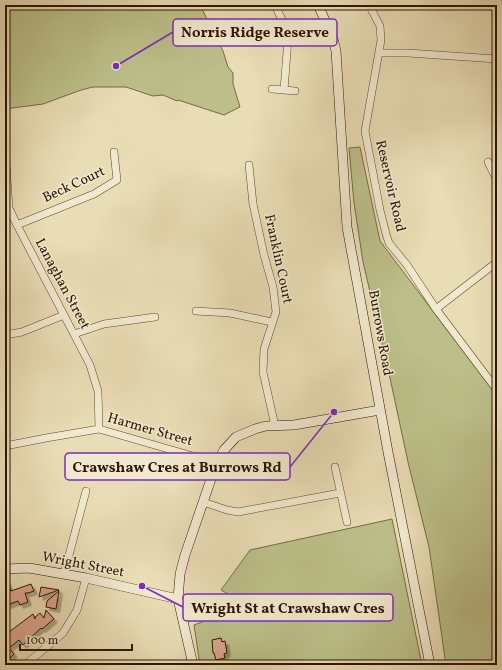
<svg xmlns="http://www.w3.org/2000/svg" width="502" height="670" viewBox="0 0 502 670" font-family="Vollkorn,serif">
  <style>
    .green { fill: #bcbf89; stroke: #766a44 }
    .building { fill: #dba68f; stroke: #2f1400; filter: url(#shadow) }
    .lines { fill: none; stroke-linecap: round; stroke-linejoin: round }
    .street-casing { stroke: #5e462d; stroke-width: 8 }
    .secondary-casing { stroke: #2f1400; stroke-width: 10 }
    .street { stroke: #f1e9cf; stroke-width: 7 }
    .secondary { stroke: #f1e9cf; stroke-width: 9 }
    .labels { text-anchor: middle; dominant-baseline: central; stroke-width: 3; stroke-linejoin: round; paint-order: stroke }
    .street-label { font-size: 14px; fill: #2f1400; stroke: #f1e9cf }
    .leader { fill: none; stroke: #7b2cbf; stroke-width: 1.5 }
    .callout-dot { fill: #7b2cbf; stroke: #f1e9cf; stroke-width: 1.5 }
    .callout { fill: #f1e9cf; stroke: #7b2cbf; stroke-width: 1.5 }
    .callout-label { font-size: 15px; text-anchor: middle; font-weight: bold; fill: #2f1400 }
  </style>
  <defs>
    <filter id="shadow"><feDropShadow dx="3.5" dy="3.5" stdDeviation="0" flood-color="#0004"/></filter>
  </defs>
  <rect width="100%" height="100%" fill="#e9ddb5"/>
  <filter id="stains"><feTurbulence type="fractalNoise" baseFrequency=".005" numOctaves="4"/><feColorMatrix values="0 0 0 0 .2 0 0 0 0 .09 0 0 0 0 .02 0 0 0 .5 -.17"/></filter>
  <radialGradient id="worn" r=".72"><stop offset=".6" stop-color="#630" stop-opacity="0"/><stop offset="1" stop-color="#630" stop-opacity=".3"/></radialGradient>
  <path class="green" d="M5 5H200L223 51 228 67 233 73V84L240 107 224 115 178 100 177 101 163 95 153 96 126 87H93L81 90 43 104 5 109Z
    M360 147 380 241 497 396V665H446L429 547 408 462 387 364 363 262 354 203 349 148Z
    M392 519 422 665H200L194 625 215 617 228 594 221 590 250 550Z"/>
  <path class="building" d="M5 576 11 591 31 584 34 591 28 593H25L28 602 20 605 18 601 5 606Z
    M41 587 59 590 39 597Z
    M59 591 56 609 46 607 47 601Z
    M46 610 54 619 42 629 41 628 23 645 19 640 9 648 14 654 8 660 5 657V635L33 614 35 619V617L40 613 44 618Z
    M221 638 222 642 225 641 227 653 224 654 225 658 216 660 214 653H213L212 640Z"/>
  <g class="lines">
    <g class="street-casing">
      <path id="street" d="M275 5 283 22 288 39 284 90
        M369 5 380 26 381 40 365 131 380 210 386 234 389 243 407 265 436 309 497 390
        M379 53H408L497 59
        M272 89 295 91
        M5 150 9 208 17 225 90 365 98 391 99 429
        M488 162 497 180
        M249 165 253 204 264 255 273 287 276 312 264 349 263 372 275 426
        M17 225 94 194 117 180 114 152
        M436 309 497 262
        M196 311 230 313 272 322
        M74 334 104 324 155 317
        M5 335 22 332 64 315
        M5 446 46 438 99 429 217 463
        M335 467 347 522
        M203 502 227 510 238 512 340 493
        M64 574 86 491
        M25 665 63 633 77 610 86 578"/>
    </g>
    <g class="secondary-casing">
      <path id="secondary" d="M318 5 333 38 336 51 347 227 388 452 430 665
        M5 569 29 568 86 578 178 599
        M193 665 178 599 180 574 185 555 212 476 217 463 224 450 236 437 255 429 266 426 294 425 380 410"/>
    </g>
    <use href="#street" class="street"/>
    <use href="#secondary" class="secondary"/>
  </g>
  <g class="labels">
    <g class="street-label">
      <text transform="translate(74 185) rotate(-25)">Beck Court</text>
      <text transform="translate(390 186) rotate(77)">Reservoir Road</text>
      <text transform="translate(278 259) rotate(78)">Franklin Court</text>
      <text transform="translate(62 284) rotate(62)">Lanaghan Street</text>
      <text transform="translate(380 333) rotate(80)">Burrows Road</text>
      <text transform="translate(150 430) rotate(16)">Harmer Street</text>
      <text transform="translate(83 565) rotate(11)">Wright Street</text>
    </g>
  </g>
  <path class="leader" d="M116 66L173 32M334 412L290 467M142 586L183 607"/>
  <g class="callout-dot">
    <circle cx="116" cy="66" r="4"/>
    <circle cx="334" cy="412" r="4"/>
    <circle cx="142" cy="586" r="4"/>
  </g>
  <g class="callout">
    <rect x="173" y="19" width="164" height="27" rx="4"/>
    <rect x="65" y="453" width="225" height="27" rx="4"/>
    <rect x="183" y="594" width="210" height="27" rx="4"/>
  </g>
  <g class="callout-label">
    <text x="255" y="37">Norris Ridge Reserve</text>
    <text x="177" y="472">Crawshaw Cres at Burrows Rd</text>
    <text x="288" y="613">Wright St at Crawshaw Cres</text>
  </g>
  <rect width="502" height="670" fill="none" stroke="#e9ddb5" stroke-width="20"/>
  <rect x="6" y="6" width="490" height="658" fill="none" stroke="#2f1400" stroke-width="2"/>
  <rect x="10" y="10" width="482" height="650" fill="none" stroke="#2f1400"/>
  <path d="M20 644v6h112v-6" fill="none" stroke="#2f1400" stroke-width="2"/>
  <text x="26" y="644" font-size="12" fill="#2f1400" stroke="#f1e9cf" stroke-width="3" paint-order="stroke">100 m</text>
  <rect width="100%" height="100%" filter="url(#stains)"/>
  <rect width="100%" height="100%" fill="url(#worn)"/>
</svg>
